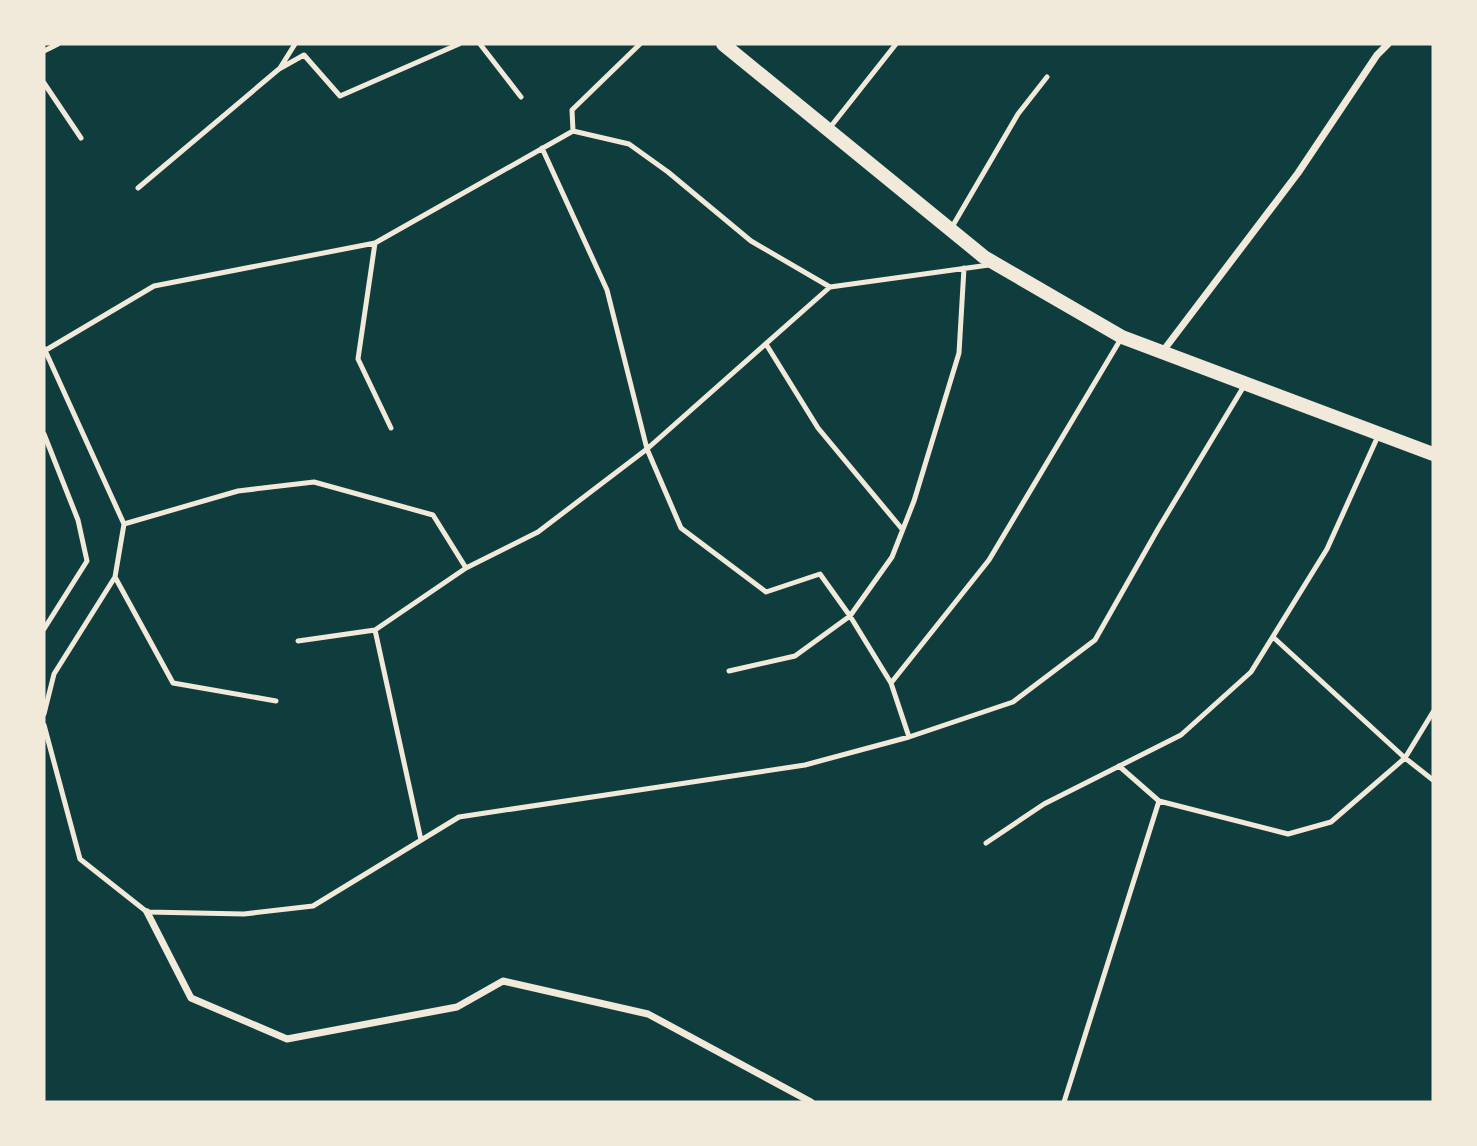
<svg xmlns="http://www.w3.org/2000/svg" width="1477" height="1146" viewBox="0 0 1477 1146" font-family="Mulish,sans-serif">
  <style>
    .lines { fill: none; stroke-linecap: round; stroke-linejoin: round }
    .service { stroke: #f1e9da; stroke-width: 5 }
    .minor { stroke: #f1e9da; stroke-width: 7 }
    .secondary { stroke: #f1e9da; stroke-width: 14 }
  </style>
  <rect width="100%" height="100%" fill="#0f3d3e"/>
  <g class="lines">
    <path class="service" d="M480 44 521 97
      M640 44 572 110 573 131 629 144 668 172 751 241 830 287
      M44 51 58 44
      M280 68 295 44
      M44 83 81 138
      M828 130 896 44
      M542 148 607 290 647 449 681 528 766 592 820 574 850 616 891 683 909 737
      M138 188 279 69 304 55 340 96 459 44
      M952 227 1018 114 1047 77
      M375 243 358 359 391 428
      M766 344 818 428 902 529
      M46 350 154 286 375 243 573 131
      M44 434 78 520 87 561 44 629
      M124 524 238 491 314 482 433 515 466 568
      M115 577 173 683 276 701
      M1273 637 1405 758 1433 780
      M298 641 375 630
      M729 671 795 656 850 616 892 557 914 501 959 353 964 268
      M891 683 989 560 1122 337
      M44 714 54 674 115 577 124 524 44 348
      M44 725 80 859 147 912 244 914 313 906 459 817 805 765 909 737 1013 702 1095 640 1158 529 1244 386
      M1119 766 1159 801 1288 834 1331 822 1405 758 1433 712
      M421 840 375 630 466 568 538 532 647 449 830 287 989 265
      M986 843 1044 804 1181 735 1251 672 1327 549 1378 436
      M1064 1102 1159 801"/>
    <path class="minor" d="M1163 351 1298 173 1377 55 1388 44
      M147 912 191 998 287 1039 457 1007 503 981 648 1014 811 1102"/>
    <path class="secondary" d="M723 44 984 257 996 264 1122 337 1433 454"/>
  </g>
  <rect width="1477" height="1146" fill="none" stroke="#f1e9da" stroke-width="91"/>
</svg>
